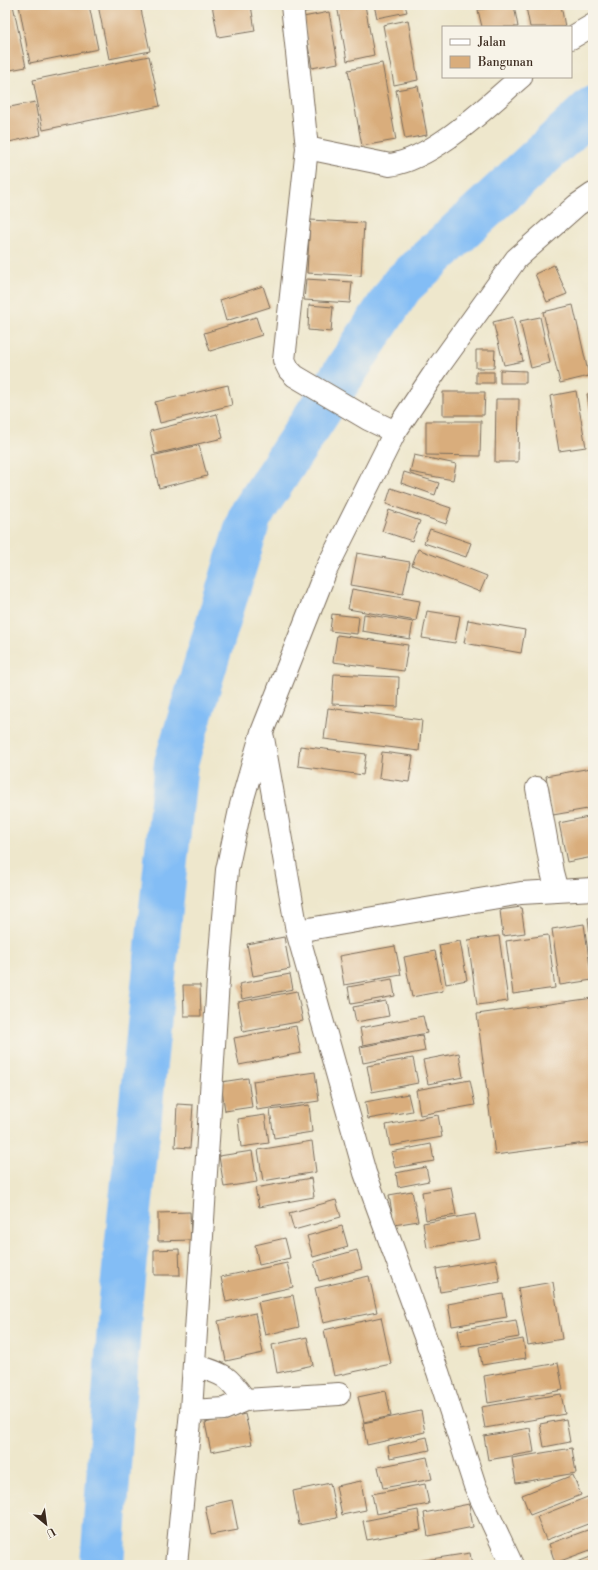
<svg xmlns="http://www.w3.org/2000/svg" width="598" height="1570" viewBox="0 0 598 1570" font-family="'Libre Bodoni',serif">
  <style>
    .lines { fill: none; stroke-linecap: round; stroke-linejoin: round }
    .river { stroke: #83bdf5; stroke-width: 44 }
    .building { fill: #d9ad7c }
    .minor-casing { stroke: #7a6c5b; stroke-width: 24 }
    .minor { stroke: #fff; stroke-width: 22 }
  </style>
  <rect width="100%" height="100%" fill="#f7f3e8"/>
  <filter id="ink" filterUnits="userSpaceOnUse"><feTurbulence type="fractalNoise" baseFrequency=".025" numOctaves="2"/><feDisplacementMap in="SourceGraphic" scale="8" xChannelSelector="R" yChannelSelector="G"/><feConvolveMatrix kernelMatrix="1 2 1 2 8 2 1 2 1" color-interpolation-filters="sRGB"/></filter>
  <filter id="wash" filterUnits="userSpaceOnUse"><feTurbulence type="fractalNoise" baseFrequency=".012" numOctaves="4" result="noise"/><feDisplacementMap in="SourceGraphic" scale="16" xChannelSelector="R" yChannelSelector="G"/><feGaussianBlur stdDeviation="0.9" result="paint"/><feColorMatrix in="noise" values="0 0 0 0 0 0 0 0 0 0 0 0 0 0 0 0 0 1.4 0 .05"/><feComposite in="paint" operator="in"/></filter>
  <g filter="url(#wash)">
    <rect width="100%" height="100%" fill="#eee7cc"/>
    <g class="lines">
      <path class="river" d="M102 1565 121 1298 176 763 250 516 402 285 593 108"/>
    </g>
    <g id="blocks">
      <path class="building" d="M5 5H13L26 67 5 71Z
        M19 5H89L98 49 30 63Z
        M98 5H140L150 51 109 59Z
        M212 5H251L255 31 218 37Z
        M303 5H332V7L305 12Z
        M337 5H365L374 55 347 61Z
        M374 5H405L407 12 377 18Z
        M504 5H514L518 27H482L478 10Z
        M540 5H561L565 27H530L526 7Z
        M329 12 338 63 312 68 303 17Z
        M408 20 418 80 394 85 383 25Z
        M149 56 160 106 43 130 33 80Z
        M382 63 396 140 362 146 348 70Z
        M418 86 427 135 405 139 396 90Z
        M35 102 41 135 9 142 5 120V108Z
        M310 220 364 223 361 276 307 273Z
        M554 265 567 294 547 302 535 274Z
        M306 279 352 282 350 303 304 300Z
        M263 286 270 307 226 321 220 300Z
        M309 305 333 307 331 332 308 330Z
        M573 305 589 376 560 383 543 312Z
        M256 317 262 335 210 351 204 333Z
        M513 317 523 361 504 365 493 322Z
        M540 317 550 363 531 368 520 321Z
        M476 350H495L494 368H476Z
        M500 370 526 371V383H500Z
        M476 372H494V383H476Z
        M228 385 232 405 160 423 155 402Z
        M576 391 586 447 559 451 550 396Z
        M443 392H485L484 415H443Z
        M593 393V424H592L587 394Z
        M496 399H519L518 462H495Z
        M217 414 223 438 155 454 150 431Z
        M426 421H481L480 456 426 455Z
        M199 445 207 476 159 488 152 456Z
        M414 455 456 464 453 480 410 472Z
        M404 472 439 483 435 495 401 483Z
        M391 488 451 508 446 524 386 504Z
        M389 510 420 521 412 541 382 531Z
        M430 529 471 543 466 557 424 543Z
        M418 549 487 576 480 592 412 565Z
        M357 553 410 562 403 594 351 585Z
        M352 589 420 601 416 621 348 609Z
        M427 611 460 616 455 643 422 638Z
        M332 614 359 617 357 634 330 631Z
        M364 614 413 622 410 639 362 631Z
        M468 620 525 630 521 653 464 643Z
        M337 635 408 645 404 671 333 662Z
        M334 674 399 677 398 707 332 704Z
        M328 708 422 720 419 751 324 739Z
        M300 746 366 754 363 775 298 766Z
        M382 752 413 756 409 782 379 778Z
        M591 768 593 781V808L553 815 546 776Z
        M593 816V857L567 862 559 823Z
        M521 907 525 933 503 936 500 910Z
        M593 917V950H592L588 918Z
        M584 924 592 980 560 985 552 929Z
        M548 935 555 988 513 994 506 941Z
        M499 936 508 1001 477 1005 468 940Z
        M284 937 290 969 253 976 247 944Z
        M460 941 467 980 446 984 439 945Z
        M395 946 401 975 344 985 339 956Z
        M435 951 443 991 412 997 404 957Z
        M290 974 293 989 242 999 239 984Z
        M392 979 395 996 351 1004 348 987Z
        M183 985H200L201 1016H184Z
        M297 991 303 1021 243 1032 238 1002Z
        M593 998V1142L495 1155 477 1014Z
        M386 1001 389 1016 356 1022 353 1007Z
        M423 1016 427 1033 363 1045 360 1028Z
        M296 1026 301 1053 239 1065 234 1038Z
        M422 1035 425 1051 363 1063 360 1047Z
        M459 1053 463 1077 428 1084 423 1060Z
        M413 1058 418 1083 372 1092 367 1066Z
        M315 1072 319 1101 257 1110 253 1081Z
        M248 1078 252 1107 225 1111 221 1082Z
        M470 1080 475 1105 420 1115 416 1090Z
        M408 1094 412 1111 368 1119 365 1102Z
        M177 1104 193 1105 190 1148 175 1147Z
        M309 1105 312 1132 274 1138 270 1110Z
        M265 1115 269 1143 241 1147 238 1119Z
        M438 1115 442 1137 390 1146 386 1125Z
        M312 1141 316 1172 263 1181 258 1150Z
        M431 1144 434 1161 395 1168 391 1152Z
        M252 1151 257 1182 224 1187 219 1156Z
        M426 1167 429 1181 398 1187 396 1173Z
        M311 1178 314 1197 259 1207 255 1188Z
        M451 1187 456 1215 426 1220 422 1192Z
        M412 1191 418 1221 394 1225 389 1195Z
        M336 1200 341 1217 294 1230 289 1213Z
        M190 1212 191 1240 158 1241V1213Z
        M475 1214 480 1239 427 1248 423 1223Z
        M342 1226 348 1247 313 1257 307 1236Z
        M285 1238 290 1258 259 1265 255 1245Z
        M179 1249 180 1275H154V1250Z
        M357 1250 362 1269 319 1281 314 1262Z
        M496 1259 500 1282 440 1292 436 1269Z
        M287 1263 293 1287 226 1302 221 1277Z
        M369 1276 377 1312 323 1323 315 1288Z
        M553 1282 562 1339 528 1345 518 1288Z
        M503 1294 507 1317 452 1326 448 1304Z
        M293 1295 299 1327 265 1335 258 1302Z
        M255 1313 263 1353 226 1361 218 1321Z
        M381 1317 391 1364 334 1376 324 1330Z
        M516 1320 519 1337 461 1347 458 1330Z
        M307 1337 313 1365 277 1373 272 1345Z
        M523 1339 526 1358 482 1365 479 1347Z
        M558 1363 563 1390 488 1403 484 1376Z
        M386 1391 391 1416 364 1422 358 1397Z
        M561 1394 565 1414 485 1428 481 1407Z
        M421 1411 425 1432 367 1445 363 1423Z
        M245 1414 252 1444 211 1452 205 1423Z
        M566 1419 570 1442 544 1447 540 1424Z
        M530 1428 534 1452 488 1460 484 1436Z
        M427 1437 430 1450 390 1458 388 1446Z
        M572 1448 576 1473 516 1483 512 1458Z
        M427 1457 432 1479 383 1488 378 1467Z
        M573 1475 581 1495 530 1515 522 1495Z
        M361 1481 366 1510 342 1515 336 1486Z
        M330 1483 337 1518 299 1525 293 1491Z
        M425 1484 429 1504 376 1514 372 1494Z
        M590 1496 593 1503V1522L546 1540 537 1517Z
        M232 1500 238 1530 211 1535 205 1506Z
        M469 1504 473 1527 428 1536 424 1513Z
        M418 1510 421 1530 367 1540 363 1521Z
        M593 1528V1549L555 1563 549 1544Z
        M470 1553 472 1565H399V1564Z
        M593 1556V1565H570Z"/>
    </g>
  </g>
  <g filter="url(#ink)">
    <use href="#blocks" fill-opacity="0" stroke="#7a6c5b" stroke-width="1"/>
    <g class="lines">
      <g class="minor-casing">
        <path id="minor" d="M292 5 307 148 284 360 289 370 295 376 368 419 395 432
          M571 38 593 25
          M307 148 390 165C435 158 486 107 521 77
          M263 738 297 931 365 1173 438 1372 475 1486 512 1565
          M537 788 552 872 557 891
          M297 931 521 893 593 889
          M194 1365C223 1374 227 1374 245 1400
          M191 1411 224 1409 245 1400 339 1394
          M176 1565 191 1411 219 965 227 870 241 805 262 732 326 570 395 432 439 366 516 259 577 205 593 194"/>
      </g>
      <use href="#minor" class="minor"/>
    </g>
  </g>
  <rect width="598" height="1570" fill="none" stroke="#f7f3e8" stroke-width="20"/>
  <rect x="442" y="26" width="130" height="52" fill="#f7f3e8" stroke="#aca397"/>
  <rect x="450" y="39" width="20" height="6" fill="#ffffff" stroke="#aca397"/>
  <text x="478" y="46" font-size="12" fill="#3b2a1e">Jalan</text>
  <rect x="450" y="56" width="20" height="12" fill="#d9ad7c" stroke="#aca397"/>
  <text x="478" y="66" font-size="12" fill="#3b2a1e">Bangunan</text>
  <g transform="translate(46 1524) rotate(151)" stroke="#f7f3e8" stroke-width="3" paint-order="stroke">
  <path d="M0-3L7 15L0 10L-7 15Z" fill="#3b2a1e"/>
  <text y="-6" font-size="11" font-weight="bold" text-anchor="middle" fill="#3b2a1e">U</text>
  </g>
</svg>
